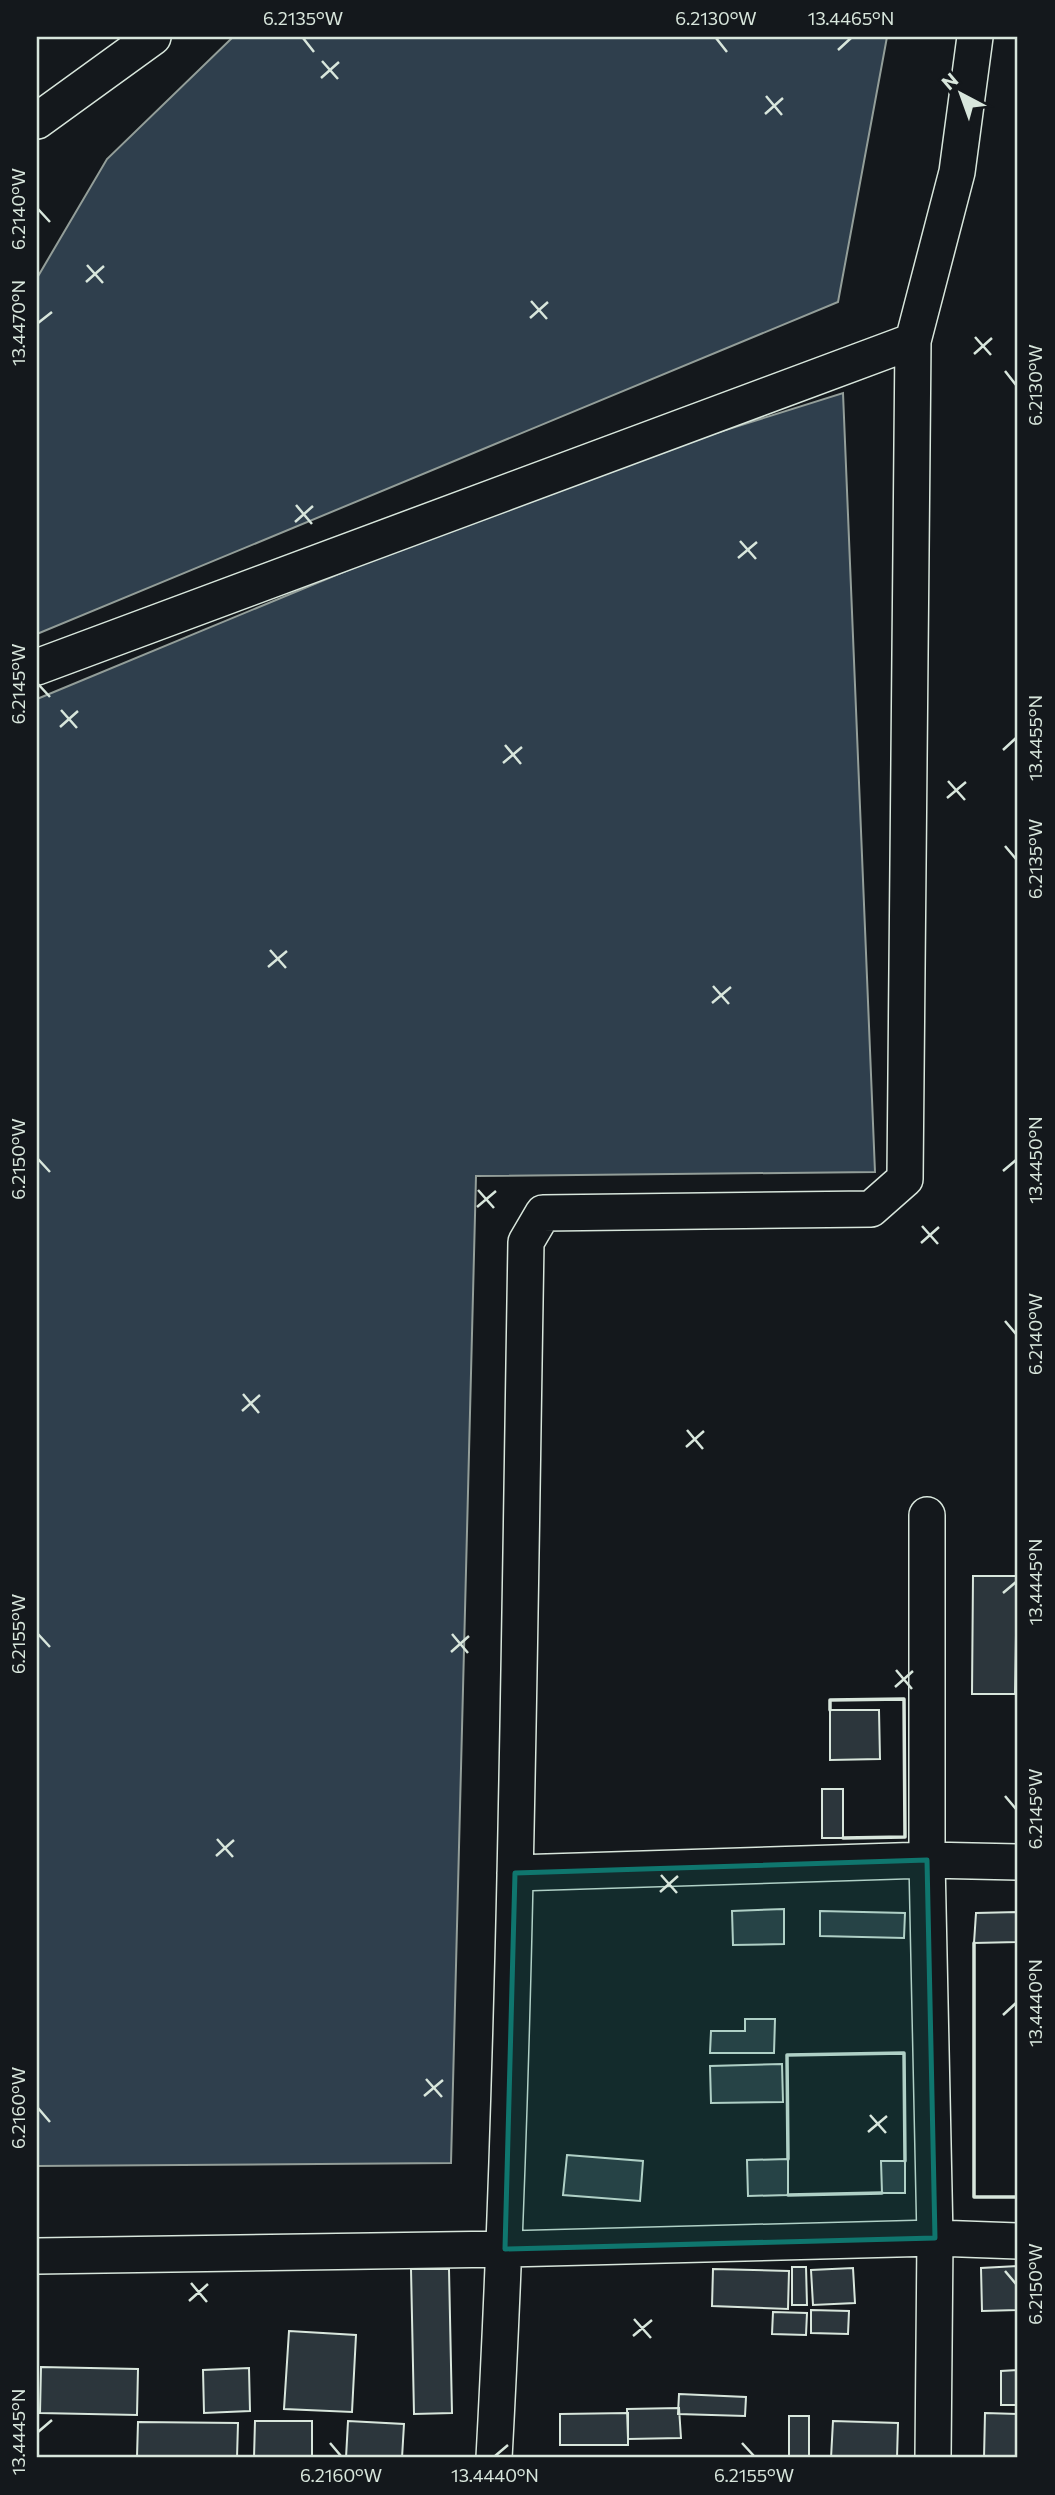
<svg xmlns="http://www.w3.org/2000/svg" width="1055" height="2495" viewBox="0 0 1055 2495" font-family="Commissioner,sans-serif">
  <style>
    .water { fill: #2f3f4d; stroke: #939e99; stroke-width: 2 }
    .building { fill: #2c363c; stroke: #d8e6dc; stroke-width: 2 }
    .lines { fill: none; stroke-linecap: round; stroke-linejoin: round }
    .minor-casing { stroke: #d8e6dc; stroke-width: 38 }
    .minor { stroke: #14181c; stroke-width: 35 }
    .wall { stroke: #d8e6dc; stroke-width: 3.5 }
    .marked { fill: #0f766e; fill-opacity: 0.2; stroke: #0f766e; stroke-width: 5; stroke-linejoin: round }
    .ticks { fill: none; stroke: #d8e6dc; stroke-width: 2.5 }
    .neatline { fill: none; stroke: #d8e6dc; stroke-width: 2.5 }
    .ticks-label { font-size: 18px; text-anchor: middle; fill: #d8e6dc }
  </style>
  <rect width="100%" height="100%" fill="#14181c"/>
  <path class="water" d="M233 37H887L838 302 37 634V278L107 159Z
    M843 393 875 1172 476 1176 451 2163 37 2166V699L563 481Z"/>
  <path class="building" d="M973 1576H1017L1015 1694H972Z
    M830 1710H879L880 1759 830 1760Z
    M822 1789H843V1838H822Z
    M784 1909V1944L733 1945 732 1911Z
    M820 1911 905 1913 904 1938 820 1936Z
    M1018 1912V1942L974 1943 976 1913Z
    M745 2019H775L774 2053H710L711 2031H745Z
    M782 2064 783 2102 711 2103 710 2066Z
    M567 2155 643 2161 640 2201 563 2195Z
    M788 2159V2195L748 2196 747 2160Z
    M881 2161H905V2193H882Z
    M1018 2266V2310L982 2311 981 2268Z
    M792 2267H806L807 2305H792Z
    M853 2268 855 2303 813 2305 811 2270Z
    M411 2269H449L452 2413 414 2414Z
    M713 2269 789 2271 788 2309 712 2306Z
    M811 2310 849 2311 848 2334 811 2333Z
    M773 2312 807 2313 806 2335 772 2334Z
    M289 2331 356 2335 352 2412 284 2409Z
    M41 2367 138 2369 137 2415 40 2413Z
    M249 2368 250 2411 204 2413 203 2370Z
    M1018 2370V2405H1001V2371Z
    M679 2394 746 2397 745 2416 678 2414Z
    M679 2408 681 2438 628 2439 627 2409Z
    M628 2413V2445H560V2414Z
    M985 2413 1018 2414V2458H984Z
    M789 2416H809V2458H789Z
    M255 2421H312V2458H254Z
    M348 2421 404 2424 402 2458H346Z
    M833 2421 898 2423 897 2458H831Z
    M138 2422 238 2423 237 2458 137 2457Z"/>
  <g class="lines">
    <g class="minor-casing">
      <path id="minor" d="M37 121 153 37
        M37 667 913 341
        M927 1515V1860L935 2238 933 2458
        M515 1873 927 1860 1018 1862
        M37 2256 505 2249 935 2238 1018 2241
        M494 2458C516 2053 519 1648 526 1242L543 1213 871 1209 905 1179 913 341 957 172 975 37"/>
    </g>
    <use href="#minor" class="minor"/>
    <path class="wall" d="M830 1710V1700L904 1699 905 1837 843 1838
      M974 1943V2197H1018
      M788 2159 787 2055 904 2053 905 2161
      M788 2195 882 2193"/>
  </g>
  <path class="marked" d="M927 1860 935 2238 505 2249 515 1873Z"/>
  <path class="ticks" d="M303 38 314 52M716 38 727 52M838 50 851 38M322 61 338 79M321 78 339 62M766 96 782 115M765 114 783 98M38 209 50 222M87 265 103 283M86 282 104 266M531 301 547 319M530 318 548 302M38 323 52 312M975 337 991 355M974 354 992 338M1005 371 1016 385M296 505 312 524M295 522 313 506M740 541 756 559M738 558 757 542M38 684 50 697M61 710 77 728M60 727 78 711M505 745 521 764M1003 750 1016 738M503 763 522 747M948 781 965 800M947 798 966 782M1005 846 1016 859M270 950 286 968M268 967 287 951M713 986 729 1004M712 1003 731 987M38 1159 50 1172M1003 1171 1016 1160M478 1190 494 1208M477 1207 496 1191M922 1226 938 1244M921 1243 939 1227M1005 1321 1016 1334M243 1394 259 1413M242 1411 260 1395M687 1430 703 1449M686 1447 704 1431M1003 1593 1016 1582M38 1634 50 1647M452 1634 468 1653M451 1652 469 1636M896 1670 912 1689M895 1687 913 1671M1005 1796 1016 1809M217 1839 233 1857M216 1856 234 1840M661 1875 677 1893M660 1892 678 1876M1003 2015 1016 2003M426 2079 442 2097M424 2096 443 2080M38 2108 50 2122M870 2115 886 2133M868 2132 887 2116M1005 2271 1016 2284M191 2283 207 2302M189 2301 208 2284M634 2319 651 2338M633 2336 652 2320M38 2432 52 2420M330 2443 341 2456M742 2443 754 2456M495 2456 508 2445"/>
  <rect width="1055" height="2495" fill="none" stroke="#14181c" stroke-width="77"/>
  <g transform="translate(961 94) rotate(319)" stroke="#14181c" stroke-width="5" paint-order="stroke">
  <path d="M0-5L12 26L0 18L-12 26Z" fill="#d8e6dc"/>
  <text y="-10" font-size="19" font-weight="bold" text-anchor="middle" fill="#d8e6dc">N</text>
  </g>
  <rect x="38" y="38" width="978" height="2418" class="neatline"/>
  <g class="ticks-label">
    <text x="303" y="25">6.2135°W</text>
    <text x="716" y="25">6.2130°W</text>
    <text x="851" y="25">13.4465°N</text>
    <text transform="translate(19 209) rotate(-90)" y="6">6.2140°W</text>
    <text transform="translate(19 323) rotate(-90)" y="6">13.4470°N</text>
    <text transform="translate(1036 385) rotate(-90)" y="6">6.2130°W</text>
    <text transform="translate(19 684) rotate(-90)" y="6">6.2145°W</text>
    <text transform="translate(1036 738) rotate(-90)" y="6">13.4455°N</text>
    <text transform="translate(1036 859) rotate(-90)" y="6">6.2135°W</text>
    <text transform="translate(19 1159) rotate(-90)" y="6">6.2150°W</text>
    <text transform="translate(1036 1160) rotate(-90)" y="6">13.4450°N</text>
    <text transform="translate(1036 1334) rotate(-90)" y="6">6.2140°W</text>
    <text transform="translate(1036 1582) rotate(-90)" y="6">13.4445°N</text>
    <text transform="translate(19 1634) rotate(-90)" y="6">6.2155°W</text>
    <text transform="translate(1036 1809) rotate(-90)" y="6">6.2145°W</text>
    <text transform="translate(1036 2003) rotate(-90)" y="6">13.4440°N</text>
    <text transform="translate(19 2108) rotate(-90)" y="6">6.2160°W</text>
    <text transform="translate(1036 2284) rotate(-90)" y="6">6.2150°W</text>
    <text transform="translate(19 2432) rotate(-90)" y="6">13.4445°N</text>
    <text x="341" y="2482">6.2160°W</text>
    <text x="495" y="2482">13.4440°N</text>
    <text x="754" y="2482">6.2155°W</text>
  </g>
</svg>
